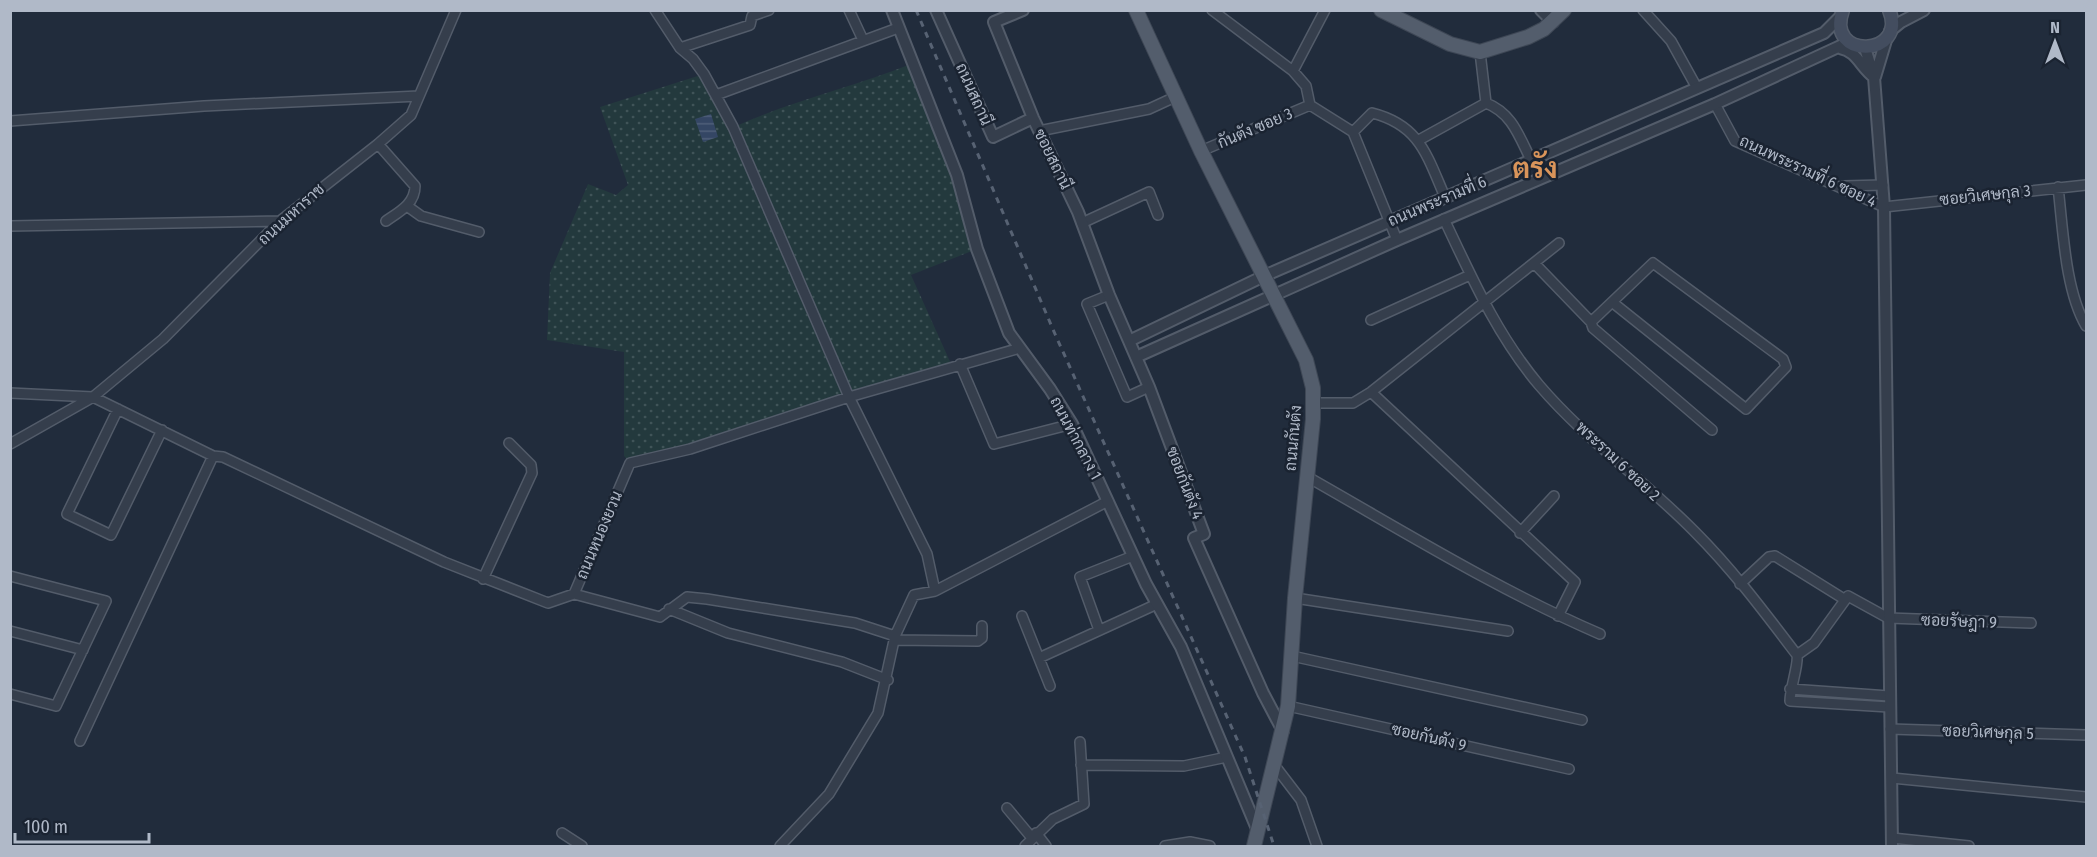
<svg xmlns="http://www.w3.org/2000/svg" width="2097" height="857" viewBox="0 0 2097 857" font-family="'Fira Sans Condensed',Sarabun,sans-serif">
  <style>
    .park { fill: url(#park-dots) }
    .water { fill: url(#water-rules) }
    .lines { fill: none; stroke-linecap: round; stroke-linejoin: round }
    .minor-casing { stroke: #535c6a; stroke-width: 12 }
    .tertiary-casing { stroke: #535c6a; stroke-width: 14 }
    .secondary-casing { stroke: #535c6a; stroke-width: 15 }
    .primary-casing { stroke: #3e4755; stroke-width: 16 }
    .minor { stroke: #353e4c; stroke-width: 9 }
    .tertiary { stroke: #353e4c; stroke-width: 10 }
    .secondary { stroke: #434d5f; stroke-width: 12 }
    .primary { stroke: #535d6c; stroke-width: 14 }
    .rail { stroke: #576273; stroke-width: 3; stroke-dasharray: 6 6; stroke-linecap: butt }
    .labels { text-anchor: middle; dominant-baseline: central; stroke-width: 5; stroke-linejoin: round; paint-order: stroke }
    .street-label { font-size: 16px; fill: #b0b9c8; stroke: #1a2331 }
    .town-label { font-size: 28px; font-weight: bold; fill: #d9945a; stroke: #1a2331 }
  </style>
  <defs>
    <pattern id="park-dots" width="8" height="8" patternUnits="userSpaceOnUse" patternTransform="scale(1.5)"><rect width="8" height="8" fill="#23393d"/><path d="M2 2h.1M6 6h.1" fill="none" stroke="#405458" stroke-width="1.8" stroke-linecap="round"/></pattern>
    <pattern id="water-rules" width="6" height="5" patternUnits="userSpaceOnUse" patternTransform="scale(1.5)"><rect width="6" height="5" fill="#344664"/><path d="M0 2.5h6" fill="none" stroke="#4f5f79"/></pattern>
  </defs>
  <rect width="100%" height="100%" fill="#212c3c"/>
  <path class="park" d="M911 64 956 172 977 249 911 275 952 366 630 463 624 456V352L547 340 550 273 588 184 616 195 628 185 600 107 704 74 734 127C791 101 853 87 911 64Z"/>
  <path class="water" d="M711 114 718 137 703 142 695 119Z"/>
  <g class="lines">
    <g class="minor-casing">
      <path id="minor" d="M655 10 680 48 693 59 704 74 733 127 849 397 927 554 935 591
        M849 10 863 40
        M1212 10 1293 71 1306 86 1310 105 1353 132 1397 240
        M1643 10 1671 41 1697 88
        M680 48 750 25 752 16 769 10
        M1480 52 1486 103C1512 113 1519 136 1531 160
        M1293 71 1325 10
        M716 95 898 28
        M1715 104 1735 141 1884 207 2086 185
        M10 121 204 106 419 96
        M1039 131 1149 109 1175 97
        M1353 132 1372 113C1420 125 1427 156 1445 197
        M1419 140 1486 103
        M378 144 415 186C415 204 399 212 386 221
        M1201 151 1310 105
        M1844 186 1883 185
        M2058 187C2063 229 2065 290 2086 326
        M407 206 421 216 479 232
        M1444 219C1472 278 1497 335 1539 385 1586 440 1645 481 1695 532 1733 570 1765 613 1797 655 1799 664 1790 688 1790 701L1889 707
        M1082 223 1149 192 1158 215
        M10 226 280 221
        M1534 263 1591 322 1593 328 1712 430
        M1109 295 1087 304 1127 397 1149 387
        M1371 320 1470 275
        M1591 322 1653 263 1783 359 1786 367 1746 409 1612 302
        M960 364 994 444 1072 424
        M1371 392 1575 582 1558 616
        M10 393 93 397 213 456 223 457 444 562 548 603 574 594 630 463 690 449 849 397 1020 348
        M1314 403H1353L1371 392 1559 243
        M118 409 67 514 111 535 162 430
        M10 444 93 397 163 339 280 221 378 144 411 115 456 10
        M1306 476C1403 531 1498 590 1600 634
        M1520 533 1554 496
        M10 576 106 601 56 706 10 694
        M483 579 532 473 531 465 509 443
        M1740 584 1769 557 1775 556 1844 599
        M574 594 660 617 687 597 707 599 855 623 895 636
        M1295 598 1508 631
        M669 609 728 633 842 662 888 680
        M1022 616 1050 686
        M1099 630 1080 577 1133 556
        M10 631 83 650
        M894 640 978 641 982 638V626
        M1797 655 1814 643 1848 596 1888 618 2031 623
        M1292 656 1582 720
        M1039 658 1157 604
        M1790 689 1889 696
        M1288 706 1569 769
        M1890 729 2086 735
        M80 741 213 456
        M1081 765 1184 766 1227 757
        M1275 766 1301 800 1317 846
        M1892 778 2086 797
        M1007 808 1032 838
        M562 833 582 846
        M1036 833 1046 846
        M1892 838 1969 846
        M780 846 829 794 878 713 895 636 914 595 935 591 1108 501
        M1025 846 1053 819 1084 804 1080 742
        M1165 846 1190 842 1210 846"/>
    </g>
    <g class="tertiary-casing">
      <path id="tertiary" d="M892 10 957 175 977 249 1009 333 1050 389 1072 424 1146 584 1181 647 1258 831
        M936 10 993 137 1033 118
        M1023 10 994 22 1033 118 1078 212 1109 295 1149 387 1204 534 1194 538 1263 693 1283 731
        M1541 10 1553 22
        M1890 31 1901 22 1924 10
        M1840 48C1857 51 1861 68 1874 77
        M1865 48 1874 77 1884 207 1892 846
        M1875 77 1887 37
        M1129 341 1264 276 1824 33 1841 16
        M1136 357 1397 240 1715 104 1849 42"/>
    </g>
    <g class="secondary-casing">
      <path id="secondary" d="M1843 10C1824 61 1909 57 1889 10"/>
    </g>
    <g class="primary-casing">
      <path id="primary" d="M1136 10 1201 151 1306 360 1313 388V419L1295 598 1288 706 1254 846
        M1381 10 1450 44 1480 52 1528 37 1544 29 1564 10"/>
    </g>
    <use href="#minor" class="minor"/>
    <use href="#tertiary" class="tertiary"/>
    <use href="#secondary" class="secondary"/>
    <use href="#primary" class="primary"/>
    <path class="rail" d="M916 10 1055 334 1245 757 1274 846"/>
  </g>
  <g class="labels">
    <g class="street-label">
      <text transform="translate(974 94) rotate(66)">ถนนสถานี</text>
      <text transform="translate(1255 128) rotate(-23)">กันตัง ซอย 3</text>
      <text transform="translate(1053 159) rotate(64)">ซอยสถานี</text>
      <text transform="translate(1808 171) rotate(25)">ถนนพระรามที่ 6 ซอย 4</text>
      <text transform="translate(1985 195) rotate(-6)">ซอยวิเศษกุล 3</text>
      <text transform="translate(1437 201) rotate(-23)">ถนนพระรามที่ 6</text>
      <text transform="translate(291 214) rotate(-42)">ถนนมหาราช</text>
      <text transform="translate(1076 438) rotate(62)">ถนนท่ากลาง 1</text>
      <text transform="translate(1293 438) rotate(-85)">ถนนกันตัง</text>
      <text transform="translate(1618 461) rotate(43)">พระราม 6 ซอย 2</text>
      <text transform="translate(1185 483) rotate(69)">ซอยกันตัง 4</text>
      <text transform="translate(599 535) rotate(-67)">ถนนหนองยวน</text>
      <text transform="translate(1959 621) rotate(2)">ซอยรัษฎา 9</text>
      <text transform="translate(1988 732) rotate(2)">ซอยวิเศษกุล 5</text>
      <text transform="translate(1429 737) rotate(13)">ซอยกันตัง 9</text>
    </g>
    <g class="town-label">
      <text x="1535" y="168">ตรัง</text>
    </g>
  </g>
  <rect width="2097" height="857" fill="none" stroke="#b0b9c8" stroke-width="24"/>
  <g transform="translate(2055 42)" stroke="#1a2331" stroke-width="4.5" paint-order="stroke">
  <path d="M0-4.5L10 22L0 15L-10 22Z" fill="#b0b9c8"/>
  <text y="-9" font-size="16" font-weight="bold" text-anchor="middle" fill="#b0b9c8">N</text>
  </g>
  <path d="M15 833v9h134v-9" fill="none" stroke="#b0b9c8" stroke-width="3"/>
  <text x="24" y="833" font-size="18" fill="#b0b9c8" stroke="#1a2331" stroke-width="4.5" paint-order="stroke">100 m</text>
</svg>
